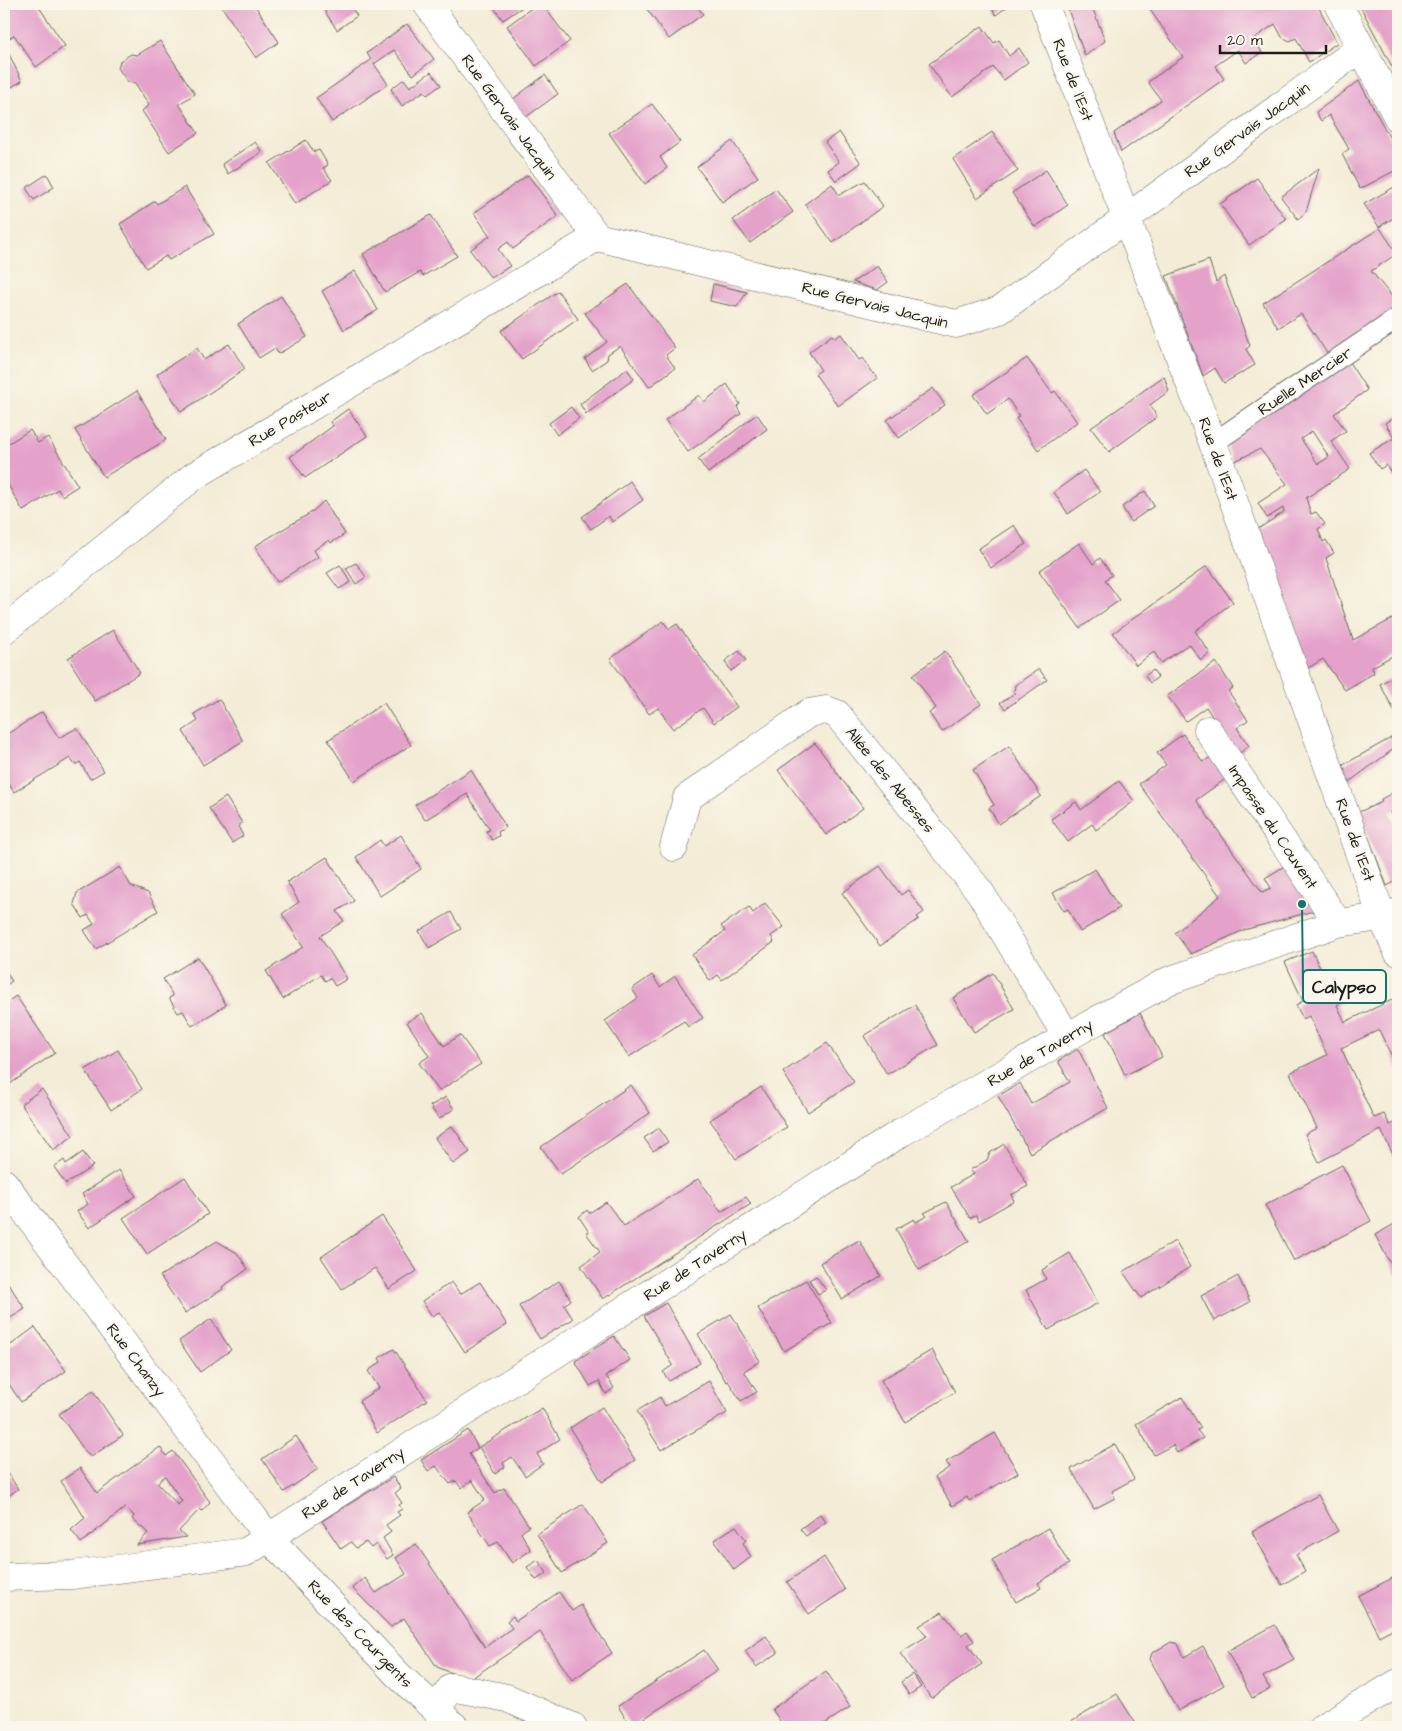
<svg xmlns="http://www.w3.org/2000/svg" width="1402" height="1731" viewBox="0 0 1402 1731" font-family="'Architects Daughter',sans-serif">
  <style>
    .building { fill: #e4a2cb; fill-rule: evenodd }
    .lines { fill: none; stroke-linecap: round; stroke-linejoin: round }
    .service-casing { stroke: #67655d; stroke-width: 22 }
    .minor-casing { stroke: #67655d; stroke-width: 29 }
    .tertiary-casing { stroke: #67655d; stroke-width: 29 }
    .service { stroke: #fff; stroke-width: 20 }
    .minor { stroke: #fff; stroke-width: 28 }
    .tertiary { stroke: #fff; stroke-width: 28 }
    .labels { text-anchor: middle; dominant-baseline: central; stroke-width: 4; stroke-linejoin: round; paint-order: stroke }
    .street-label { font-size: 16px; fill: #1c1c1c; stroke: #fbf7ec }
    .leader { fill: none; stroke: #0f766e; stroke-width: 2 }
    .callout-dot { fill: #0f766e; stroke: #fbf7ec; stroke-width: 2 }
    .callout { fill: #fbf7ec; stroke: #0f766e; stroke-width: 2 }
    .callout-label { font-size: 18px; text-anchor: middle; font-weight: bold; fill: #1c1c1c }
  </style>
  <rect width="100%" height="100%" fill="#fbf7ec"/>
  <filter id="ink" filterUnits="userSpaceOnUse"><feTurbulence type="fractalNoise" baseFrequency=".02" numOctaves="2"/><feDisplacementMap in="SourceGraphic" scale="10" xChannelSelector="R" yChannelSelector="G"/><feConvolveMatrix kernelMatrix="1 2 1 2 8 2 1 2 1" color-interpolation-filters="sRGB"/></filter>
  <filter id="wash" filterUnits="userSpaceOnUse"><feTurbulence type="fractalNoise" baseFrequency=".0096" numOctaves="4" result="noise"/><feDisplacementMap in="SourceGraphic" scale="20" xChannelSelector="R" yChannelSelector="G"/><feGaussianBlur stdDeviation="1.12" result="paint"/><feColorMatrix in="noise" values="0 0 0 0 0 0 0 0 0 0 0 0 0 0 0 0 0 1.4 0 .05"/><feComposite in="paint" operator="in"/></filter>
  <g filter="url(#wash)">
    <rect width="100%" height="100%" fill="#f3ecd6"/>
    <g id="blocks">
      <path class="building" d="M4 4H37L65 46 36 67 14 35 4 42Z
        M220 4H254L279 42 256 58Z
        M320 4H349L357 16 337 30Z
        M491 4H527L503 20Z
        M537 4H542L570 41 536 66 507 26Z
        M643 4H695L703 14 669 39Z
        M989 4H1011L996 15Z
        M1066 4H1091L1105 41 1085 56Z
        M1146 4H1221L1223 6 1226 4H1317L1337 43 1309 62 1296 38 1290 41 1282 37 1275 24 1253 39 1262 52 1246 63 1238 50 1215 66 1224 79 1121 152 1114 133 1161 100 1148 82 1183 57Z
        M1359 4H1394L1398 12V78Z
        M407 24 434 59 413 75 394 50 374 64 388 84 332 122 316 98 371 60 367 53Z
        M982 26 994 43 999 40 1009 56 1019 48 1028 62 1004 80 993 67 952 97 929 64Z
        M160 41 195 94 179 104 198 133 169 152 142 111 149 105 135 83 128 82 118 68 120 61 131 54 137 55Z
        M4 44 22 81 8 89 10 93 4 97Z
        M431 72 441 85 427 95 424 91 402 106 391 89 404 79 410 87Z
        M545 75 558 94 526 117 513 99Z
        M1359 81 1398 153V169L1360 189 1342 154 1349 149 1329 115 1321 121 1316 112Z
        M652 104 680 142 660 157 667 168 645 184 609 133Z
        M839 132 861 163 836 181 828 170 839 162 825 142Z
        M992 132 1018 171 977 198 953 159Z
        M306 140 314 152 319 150 328 165 323 168 332 180 295 204 269 163Z
        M732 141 758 177 722 202 697 167Z
        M255 142 262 152 228 174 222 164Z
        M1319 168 1306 212 1298 219 1281 197Z
        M1046 170 1068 205 1035 227 1012 193Z
        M47 174 54 187 34 200 26 188Z
        M528 175 558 216 513 249 508 242 498 249 510 266 491 278 470 250 490 236 474 213Z
        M1257 178 1286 219 1249 245 1220 204Z
        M865 181 883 206 833 243 805 204 832 184 839 195Z
        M1398 185V215L1379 227 1364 204Z
        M185 187 214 234 169 260 166 256 146 268 120 224 155 201 157 204Z
        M776 189 793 212 750 243 733 220Z
        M431 215 457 256 423 276 420 272 385 292 363 254Z
        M1380 228 1394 249 1398 246V253L1371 271 1398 304V309L1329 356 1301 314 1278 328 1263 303Z
        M1209 260 1216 282 1224 276 1250 346 1246 349 1255 365 1224 383 1215 368 1203 376 1166 276Z
        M877 266 888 282 877 290 853 282Z
        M355 271 378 310 344 330 322 291Z
        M628 284 675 348 666 355 675 368 649 387 620 346 608 354 607 360 592 370 585 359 607 342 585 313Z
        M713 284 747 292 737 307 710 301Z
        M558 291 578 319 522 359 501 331Z
        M281 296 307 337 278 354 275 348 259 358 238 324Z
        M841 334 859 360 862 358 877 378 838 406 815 374 821 370 809 352 832 335 835 338Z
        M229 344 245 369 181 412 157 374 197 348 204 360Z
        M1027 358 1052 393 1055 391 1077 422 1038 450 1016 418 1019 416 1008 399 987 414 973 395Z
        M1347 359 1367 390 1334 414 1346 431 1331 441 1350 469 1306 498 1311 514 1316 512 1325 524 1318 529 1323 542 1326 540 1334 553 1326 558 1353 640 1398 616V653L1372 667 1374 673 1345 690 1323 659 1308 668 1258 529 1284 512 1283 508 1267 518 1258 503 1287 484 1260 449 1233 462 1226 442ZM1312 431 1329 457 1318 464 1301 439Z
        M627 369 634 379 586 414 580 404Z
        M1164 376 1169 391 1150 405 1157 417 1109 452 1091 428Z
        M727 384 740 404 737 407 741 414 688 452 665 420 699 395 704 402Z
        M933 388 945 405 899 438 887 420Z
        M137 391 166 440 104 477 75 430Z
        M571 407 579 418 557 435 549 423Z
        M348 409 367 436 305 478 290 457 333 426 330 422Z
        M757 414 767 429 708 473 698 459Z
        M1398 415V484L1386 465 1380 469 1369 453 1394 438 1385 423Z
        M30 430 38 443 48 437 78 486 62 496 58 489 23 511 4 478V446Z
        M1084 470 1100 492 1068 514 1054 492Z
        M630 481 643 500 612 522 609 516 591 529 582 517Z
        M1145 491 1154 506 1131 522 1122 507Z
        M324 501 345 534 331 543 329 540 314 550 318 557 277 582 255 546 312 512Z
        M1014 525 1026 544 991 568 978 549Z
        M1079 543 1093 564 1100 558 1107 568 1112 575 1105 580 1120 600 1080 628 1039 571Z
        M356 563 366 577 356 584 346 568Z
        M340 565 351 582 339 589 327 573Z
        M1207 566 1233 602 1195 631 1210 653 1201 660 1189 644 1161 663 1154 652 1136 665 1113 633Z
        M663 621 669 629 677 624 737 707 714 723 703 708 673 729 658 708 649 714 610 659Z
        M113 630 140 673 95 701 68 658Z
        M739 651 746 660 731 671 725 661Z
        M945 651 981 704 942 732 929 713 936 708 913 675Z
        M1216 662 1233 688 1228 691 1248 720 1237 728 1249 746 1237 755 1206 707 1186 721 1167 696Z
        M1039 669 1047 680 1005 709 1000 703 1014 694 1015 685Z
        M1153 670 1158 677 1150 683 1145 676Z
        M1393 677 1398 684V718L1380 684Z
        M219 699 243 741 203 765 183 731 198 721 194 714Z
        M384 703 411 745 354 781 328 740Z
        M42 712 59 738 77 728 104 771 90 779 80 762 75 765 70 758 14 792 4 776V736Z
        M1183 734 1203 762 1217 753 1231 775 1196 800 1262 892 1271 888 1265 878 1288 864 1317 910 1244 930 1191 954 1175 933 1220 896 1139 784 1166 765 1157 753Z
        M1398 734V752L1395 748 1349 782 1343 765Z
        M815 743 863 808 826 835 778 770Z
        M1009 746 1041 796 999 824 989 808 994 805 973 770Z
        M471 770 506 827 498 832 499 836 492 840 486 831 490 830 467 794 425 820 415 805Z
        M1119 781 1134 801 1096 830 1092 824 1068 842 1051 819 1076 802 1081 810Z
        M1398 790V808L1390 812 1398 833V880L1387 886 1359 812 1382 802 1381 799Z
        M226 797 242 823 238 826 243 836 232 843 209 808Z
        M401 835 421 869 380 896 356 857 380 840 384 846Z
        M327 857 354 901 337 911 344 921 320 936 347 979 335 986 330 978 325 981 321 975 283 999 266 971 303 947 282 914 299 902 287 882Z
        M880 866 901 895 908 890 924 912 917 917 919 919 880 946 842 893Z
        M120 867 131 886 148 893 158 911 96 949 84 930 94 924 88 915 83 918 74 904 77 893Z
        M1095 869 1119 908 1080 932 1068 909 1064 911 1053 893Z
        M765 903 784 927 771 936 774 942 722 980 718 975 710 981 692 955 725 931 721 926 749 907 753 913Z
        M451 912 461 929 429 948 419 931Z
        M1312 951 1329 987 1338 984 1346 1000 1337 1005 1345 1022 1394 999 1398 1008V1069L1379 1030 1341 1048 1374 1118 1384 1114 1390 1125 1398 1121V1165L1381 1130 1319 1162 1305 1134 1317 1128 1290 1073 1327 1055 1309 1016 1303 1019 1296 1005 1303 1001 1285 962Z
        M198 957 226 1005 192 1026 183 1011 178 1013 169 998 173 996 163 979Z
        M4 969 12 981 4 987Z
        M993 973 1014 1009 974 1032 953 998Z
        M652 975 660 987 675 976 703 1018 688 1027 684 1021 629 1057 605 1021 638 998 632 989Z
        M16 996 55 1053 10 1084 4 1075V1004Z
        M915 1005 938 1045 887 1074 864 1036Z
        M422 1013 444 1046 460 1035 481 1064 439 1091 419 1063 429 1056 407 1022Z
        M1140 1013 1162 1057 1125 1075 1105 1033Z
        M827 1043 854 1082 808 1112 783 1072Z
        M1078 1049 1108 1108 1030 1153 998 1096 1020 1083 1031 1104 1070 1082 1058 1061Z
        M118 1050 142 1089 111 1110 85 1070Z
        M631 1085 650 1113 561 1174 541 1147Z
        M761 1087 787 1127 736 1159 710 1120Z
        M42 1089 73 1136 53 1150 21 1104Z
        M446 1097 454 1109 439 1119 430 1106Z
        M452 1126 470 1152 453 1164 435 1138Z
        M659 1128 668 1142 653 1151 644 1138Z
        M1004 1144 1028 1186 1011 1195 1014 1201 979 1221 976 1215 970 1218 951 1187 974 1174 970 1170 987 1160 990 1153Z
        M83 1152 93 1166 66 1184 54 1167 64 1160 66 1164Z
        M1342 1165 1371 1221 1294 1261 1265 1205Z
        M119 1170 136 1196 89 1228 77 1211 88 1204 82 1194Z
        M185 1177 208 1214 147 1254 123 1218Z
        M698 1179 721 1212 746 1197 751 1204 603 1299 581 1266 600 1252 586 1233 589 1232 579 1217 587 1210 589 1213 606 1202 624 1226Z
        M946 1202 969 1241 919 1270 896 1229 914 1219 916 1222 927 1216 924 1213Z
        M382 1216 417 1271 389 1289 375 1268 342 1289 321 1257Z
        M1398 1222V1278L1375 1235Z
        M859 1240 881 1276 842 1299 820 1263Z
        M217 1241 237 1253 248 1269 222 1287 223 1289 185 1313 160 1276Z
        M1175 1241 1190 1267 1141 1298 1123 1272Z
        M1070 1253 1098 1303 1048 1330 1026 1290 1046 1279 1042 1270Z
        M816 1276 826 1290 818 1294 809 1280Z
        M1238 1276 1250 1302 1214 1321 1201 1296Z
        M4 1277 25 1309 4 1322Z
        M806 1280 832 1323 784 1351 758 1308Z
        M559 1281 571 1300 564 1305 573 1319 540 1339 519 1306Z
        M452 1282 460 1294 480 1282 507 1325 465 1352 439 1312 432 1316 422 1301Z
        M666 1303 700 1363 669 1381 663 1372 673 1365 644 1316Z
        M731 1314 760 1361 744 1371 757 1392 741 1401 728 1381 726 1382 698 1334Z
        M211 1319 231 1350 200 1372 179 1341Z
        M35 1327 66 1371 21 1402 4 1377V1350Z
        M614 1336 630 1360 606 1376 614 1388 606 1394 599 1381 590 1386 575 1361Z
        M394 1349 427 1400 377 1433 359 1401 379 1388 368 1371 381 1362 379 1358Z
        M932 1350 955 1392 905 1422 881 1380Z
        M709 1381 727 1413 661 1450 637 1411 660 1397 665 1406Z
        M93 1391 123 1435 91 1457 87 1454 59 1414Z
        M1182 1397 1201 1428 1197 1430 1203 1438 1177 1453 1173 1445 1154 1455 1136 1424Z
        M602 1407 635 1460 602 1482 570 1428Z
        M542 1408 560 1439 537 1454 543 1464 525 1476 512 1457 503 1463 505 1467 495 1474 479 1447Z
        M468 1430 478 1448 469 1454 495 1493 504 1488 529 1526 521 1533 531 1550 512 1563 498 1542 490 1546 467 1512 485 1500 472 1480 461 1488 456 1481 450 1484 436 1466 428 1471 421 1460Z
        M995 1433 1018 1473 969 1501 967 1497 952 1506 935 1477 950 1467 946 1462Z
        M296 1436 318 1469 284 1492 262 1459Z
        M1115 1444 1134 1479 1112 1491 1115 1498 1094 1509 1071 1469Z
        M160 1447 166 1456 173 1451 210 1502 202 1511 200 1509 179 1531 186 1537 137 1545 148 1533 132 1519 134 1516 126 1507 81 1543 71 1530 85 1518 61 1481 80 1468 97 1493ZM165 1476 182 1501 178 1505 157 1483Z
        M4 1467 18 1489 4 1499Z
        M393 1477 401 1488 395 1493 402 1503 399 1505 402 1509 397 1512 400 1515 386 1525 391 1532 383 1538 393 1555 387 1559 376 1544 371 1548 366 1542 356 1548 351 1542 341 1549 322 1521Z
        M1318 1495 1338 1531 1296 1555 1305 1571 1282 1585 1252 1532Z
        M583 1504 608 1543 562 1573 537 1534Z
        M820 1514 826 1522 806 1536 800 1529Z
        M736 1526 746 1540 743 1543 751 1557 734 1570 714 1540Z
        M1048 1528 1069 1564 1038 1583 1041 1588 1016 1602 992 1560Z
        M416 1544 485 1647 512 1628 507 1621 513 1616 516 1621 559 1592 572 1611 581 1605 612 1653 572 1680 540 1632 469 1680 437 1667 404 1618 391 1627 352 1588 365 1578 376 1593 406 1574 396 1558Z
        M824 1557 845 1590 809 1614 787 1582Z
        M538 1560 547 1573 536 1580 527 1567Z
        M1398 1575V1626L1379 1636 1358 1596Z
        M942 1612 961 1635 967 1631 974 1641 968 1645 982 1664 931 1698 900 1653 927 1636 919 1626Z
        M1275 1625 1294 1660 1263 1677 1270 1689 1252 1698 1227 1651Z
        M766 1636 778 1653 756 1667 745 1651Z
        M1171 1642 1178 1644 1184 1657 1203 1646 1224 1685 1178 1711 1150 1659 1152 1653Z
        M704 1650 718 1670 631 1727 618 1706Z
        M826 1671 850 1707 820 1727H784L772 1709Z
        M912 1674 921 1687 909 1695 901 1682Z
        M1117 1694 1138 1727H1074L1071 1722Z"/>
    </g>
  </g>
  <g filter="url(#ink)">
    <use href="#blocks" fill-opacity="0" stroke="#67655d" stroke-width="1"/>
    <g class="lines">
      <g class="service-casing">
        <path id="service" d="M1213 443 1398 318"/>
      </g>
      <g class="minor-casing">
        <path id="minor" d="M427 4 597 237 956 324 1000 310 1361 48
          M4 630 194 476 597 237
          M1208 730 1338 923
          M674 847 687 798 809 713 826 710 837 714 980 892 1067 1037
          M4 1183 268 1537 398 1675 455 1727
          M4 1577 72 1575 246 1552 902 1132 1067 1037 1168 981 1338 923 1382 917 1398 912
          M436 1710 452 1687 507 1698 573 1727
          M1323 1727 1398 1683"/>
      </g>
      <g class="tertiary-casing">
        <path id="tertiary" d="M1044 4 1213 443 1382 917 1398 952
          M1338 4 1398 118"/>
      </g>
      <use href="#service" class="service"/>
      <use href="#minor" class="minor"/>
      <use href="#tertiary" class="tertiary"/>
    </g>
  </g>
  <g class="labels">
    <g class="street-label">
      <text transform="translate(1073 80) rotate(69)">Rue de l'Est</text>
      <text transform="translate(509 117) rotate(54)">Rue Gervais Jacquin</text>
      <text transform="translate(1247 130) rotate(-36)">Rue Gervais Jacquin</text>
      <text transform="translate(875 305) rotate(14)">Rue Gervais Jacquin</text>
      <text transform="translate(1305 381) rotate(-34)">Ruelle Mercier</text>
      <text transform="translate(290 419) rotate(-31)">Rue Pasteur</text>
      <text transform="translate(1218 459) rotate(70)">Rue de l'Est</text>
      <text transform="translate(890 780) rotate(51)">Allée des Abesses</text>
      <text transform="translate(1273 827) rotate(56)">Impasse du Couvent</text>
      <text transform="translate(1355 840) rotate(70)">Rue de l'Est</text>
      <text transform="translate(1040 1053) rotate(-30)">Rue de Taverny</text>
      <text transform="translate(695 1265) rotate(-33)">Rue de Taverny</text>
      <text transform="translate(136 1360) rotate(53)">Rue Chanzy</text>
      <text transform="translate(353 1483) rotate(-33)">Rue de Taverny</text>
      <text transform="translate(360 1634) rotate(46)">Rue des Courgents</text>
    </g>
  </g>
  <path class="leader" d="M1302 904L1303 986"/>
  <circle class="callout-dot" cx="1302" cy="904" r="5"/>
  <rect class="callout" x="1303" y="970" width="83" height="33" rx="5"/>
  <g class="callout-label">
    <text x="1344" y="993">Calypso</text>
  </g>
  <rect width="1402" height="1731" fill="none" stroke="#fbf7ec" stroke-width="20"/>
  <path d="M1220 45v8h106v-8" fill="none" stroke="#1c1c1c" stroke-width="2.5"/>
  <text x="1227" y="45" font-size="15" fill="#1c1c1c" stroke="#fbf7ec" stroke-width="4" paint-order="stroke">20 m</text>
</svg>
